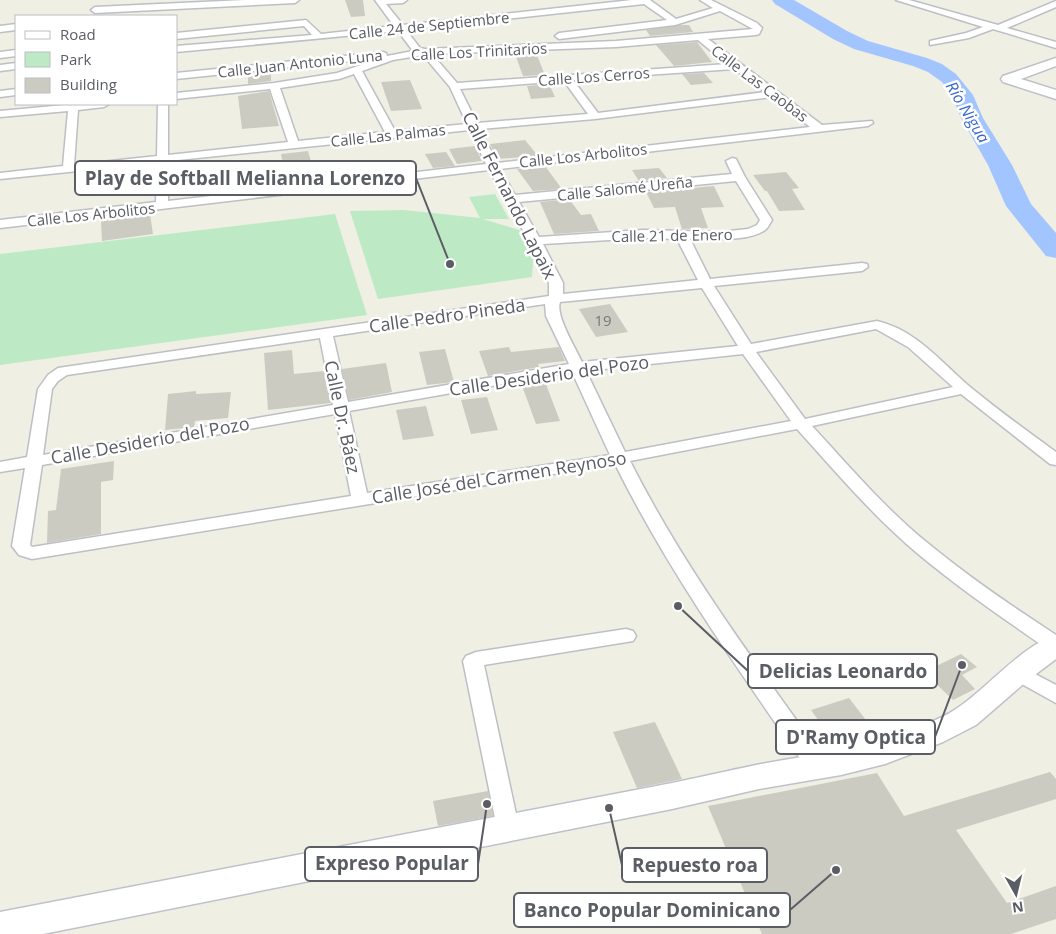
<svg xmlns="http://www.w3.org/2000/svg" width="1056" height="934" viewBox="0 0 1056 934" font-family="'Open Sans',sans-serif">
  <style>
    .green { fill: #bdeac5 }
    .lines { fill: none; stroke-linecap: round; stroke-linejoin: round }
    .river { fill: #a3c5ff; fill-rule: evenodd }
    .building { fill: #cccbc2 }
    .street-casing { stroke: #bdbfc5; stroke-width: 3 }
    .secondary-casing { stroke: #bfc1ca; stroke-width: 3 }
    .street { fill: #fff; fill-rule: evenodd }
    .secondary { fill: #fff; fill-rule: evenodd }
    .labels { text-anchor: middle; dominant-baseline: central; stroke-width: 5; stroke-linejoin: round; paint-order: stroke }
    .far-street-label { font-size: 15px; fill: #5b5d65; stroke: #fff }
    .number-label { font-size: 15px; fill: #77787c }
    .far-water-label { font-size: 16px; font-style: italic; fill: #3965cf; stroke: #fff }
    .street-label { font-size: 18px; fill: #5b5d65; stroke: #fff }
    .leader { fill: none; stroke: #5b5d65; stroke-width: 2 }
    .callout-dot { fill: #5b5d65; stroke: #fff; stroke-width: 2 }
    .callout { fill: #fff; stroke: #5b5d65; stroke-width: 2 }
    .callout-label { font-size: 19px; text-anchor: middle; font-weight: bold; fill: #5b5d65 }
  </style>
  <rect width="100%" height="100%" fill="#efefe3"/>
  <path class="green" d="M495 194 509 219H483L519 230 534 251 532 277 378 299 350 211 404 210 480 218 469 197Z
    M335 214 367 315 0 365V254Z"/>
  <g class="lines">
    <path class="river" d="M772 0H794L847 31 868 41 927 58 942 64 956 74 973 95 983 118 1012 165 1031 204 1056 233V258L1046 256 1006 206 988 165 961 118 952 96 942 82 928 72 913 66 854 49 833 39 775 4Z"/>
  </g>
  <path class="building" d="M345 0H363L365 16 351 17Z
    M680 25H689L693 32 650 36 646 30Z
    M697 42 712 62 674 66 656 45Z
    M536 53 545 75 523 76 515 54Z
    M271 72V81L248 84V74Z
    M704 73 713 83 691 85 682 74Z
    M410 80 422 109 391 111 381 82Z
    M549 84 555 97 531 99 527 86Z
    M269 91 279 126 242 129 238 96Z
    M525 140 538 156 497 159 490 144Z
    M475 146 482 161 457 164 449 149Z
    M308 151 312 165 284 169 281 154Z
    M446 152 455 166 433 168 425 154Z
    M545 166 562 189 533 191 517 169Z
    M659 168 667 178 639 181 632 170Z
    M786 172 799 188 792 189 805 210 779 211 767 191H765L753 175Z
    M714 186 724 207 701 208 708 228 682 229 675 207 654 208 646 192Z
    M569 199 581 215 591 214 599 231 554 234 540 202Z
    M150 214 153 234 102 241 101 221Z
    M610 304 628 332 596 337 579 309Z
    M509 347 511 352 559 347 565 361 538 364 539 367 488 376 479 351Z
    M445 349 454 382 427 385 419 352Z
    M292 350 294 374 324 371 331 403 268 410 264 353Z
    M386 363 392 392 349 400 342 369Z
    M544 379 560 421 536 424 521 383Z
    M196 391V394L231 392 228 418 195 421 194 427 165 430 168 394Z
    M487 397 498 430 471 434 461 400Z
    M426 406 434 436 403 440 396 410Z
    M114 461 113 480 101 482V534L47 543 48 511 56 510 61 469Z
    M961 654 977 667 962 675 975 689 953 700 924 672Z
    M849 698 876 733 837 746 811 710Z
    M655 722 682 779 637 788 613 732Z
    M1050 772 1056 779V799L956 830 1007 903 1056 886V919L1011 934H762L708 806 877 773 904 816Z
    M488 791 493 816 438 826 433 801Z"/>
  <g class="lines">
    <g class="street-casing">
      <path id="street" d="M245 0H299L295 3 95 13 91 10 95 7Z
        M375 0H407L403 3 386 4 403 25 632 0H650L676 19 713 8 700 0H711L757 23 762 28 759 34 756 35 708 39 822 125 872 121 873 123 868 126 500 169 515 195 732 174 726 161 732 158 736 159 745 177 772 220C770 223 768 228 765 230 748 242 710 239 690 239L710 279 862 263 867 264 868 267 862 271 714 286 751 344 877 321C916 330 941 362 970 387 998 410 1027 431 1056 452V465L1050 464 961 394 812 426C850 467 886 510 930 545 970 578 1013 607 1056 635V652L1049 650C1004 619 959 588 917 553 873 516 836 472 797 429L630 461C684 568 756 664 826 761L829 767 826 773 818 776 810 773C741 673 669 573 615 464L32 559 19 555 12 546 25 468 0 472V462L27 457 38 389 48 375 58 368 549 296V283L529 241 489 170 0 228V220L156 202 157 163 0 179V173L63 166 68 111 0 117V111L75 104H109L104 107 78 110 74 165 157 156 158 104H168V155L288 142 270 89 176 99V93L274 83 337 73 382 58 176 79V73L383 52 386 53 387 56 413 51 398 31 176 52V46L312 35 304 26 176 39V33L306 20 321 34 394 26ZM644 4 667 20 559 33 555 36 559 39 675 25 720 11 753 29 616 41 425 49 420 48 406 30ZM698 40 727 64 457 83 432 54 616 47ZM423 55 450 87 467 124 395 131 362 71 393 60ZM734 69 765 92 598 113 573 80ZM354 74 385 132 298 141 280 88 339 79ZM564 81 588 114 477 123 460 89ZM772 97 810 127 497 163 480 129 595 119ZM470 130 486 164 168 201V161ZM736 181 760 220 757 225 748 229 720 232 643 230 539 237 519 202ZM643 238 677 239 698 280 563 294V283L543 244ZM702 288 738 346 582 362C576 349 555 315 560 302ZM545 304 546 316 569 364 348 402 333 336ZM876 329 908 347 953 387 805 419 756 352ZM320 338 333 405 43 455 52 389 58 381 67 375ZM743 354 791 421 625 452 586 371ZM572 372 610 455 367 493 349 411ZM335 414 351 496 32 547 30 545 42 465Z
        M896 0H909L998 25 1056 1V7L1007 28 1056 42V48L993 29 969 38 930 45V41L966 33 983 27Z
        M16 24V30L0 32V26Z
        M16 50V56L0 58V52Z
        M16 63V69L0 71V65Z
        M16 89V95L0 97V91Z
        M626 629 633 631 636 636 633 641 484 665 519 828 516 835 508 838 500 835 497 828 463 661 466 656 476 652Z
        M1018 665 1056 685V703L1011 678 1008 673 1011 668Z"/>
    </g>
    <g class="secondary-casing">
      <path id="secondary" d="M1056 58V66L1021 79 1056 90V99L1003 82 1001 79 1003 76Z
        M1056 635V659L1028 680 976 725 943 742 885 764 841 775 759 789 672 809 43 934H0V912L672 783C702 777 731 770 761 764 816 754 871 748 922 726 933 721 946 716 956 709 987 689 1021 646 1056 635Z"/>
    </g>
    <use href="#street" class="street"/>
    <use href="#secondary" class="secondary"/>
  </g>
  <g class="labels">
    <g class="far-street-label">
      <text transform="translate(429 25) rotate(-6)">Calle 24 de Septiembre</text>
      <text transform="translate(479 51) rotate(-3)">Calle Los Trinitarios</text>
      <text transform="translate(300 63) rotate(-6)">Calle Juan Antonio Luna</text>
      <text transform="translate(594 76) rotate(-4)">Calle Los Cerros</text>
      <text transform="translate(760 83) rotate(37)">Calle Las Caobas</text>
      <text transform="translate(388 135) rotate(-6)">Calle Las Palmas</text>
      <text transform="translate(583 155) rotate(-6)">Calle Los Arbolitos</text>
      <text transform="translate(625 188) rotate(-6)">Calle Salomé Ureña</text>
      <text transform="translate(91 214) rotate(-6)">Calle Los Arbolitos</text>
      <text transform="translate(672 235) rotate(-1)">Calle 21 de Enero</text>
    </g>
    <g class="number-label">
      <text x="603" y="320">19</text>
    </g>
    <g class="far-water-label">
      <text transform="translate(968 112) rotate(59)">Río Nigua</text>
    </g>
    <g class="street-label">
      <text transform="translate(510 195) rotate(63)">Calle Fernando Lapaix</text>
      <text transform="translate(447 315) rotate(-8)">Calle Pedro Pineda</text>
      <text transform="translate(549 375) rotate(-8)">Calle Desiderio del Pozo</text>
      <text transform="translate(343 417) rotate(78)">Calle Dr. Báez</text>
      <text transform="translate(150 440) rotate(-10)">Calle Desiderio del Pozo</text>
      <text transform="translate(499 477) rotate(-9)">Calle José del Carmen Reynoso</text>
    </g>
  </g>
  <path class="leader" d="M450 264L416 178M678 606L748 671M962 665L935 737M487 804L478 864M609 808L622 865M836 870L790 910"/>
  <g class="callout-dot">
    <circle cx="450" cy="264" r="5"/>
    <circle cx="678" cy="606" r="5"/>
    <circle cx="962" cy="665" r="5"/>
    <circle cx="487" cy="804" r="5"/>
    <circle cx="609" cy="808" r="5"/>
    <circle cx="836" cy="870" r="5"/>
  </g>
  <g class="callout">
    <rect x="75" y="161" width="341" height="34" rx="5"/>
    <rect x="748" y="654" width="189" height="34" rx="5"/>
    <rect x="776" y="720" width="159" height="34" rx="5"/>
    <rect x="305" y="847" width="173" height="34" rx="5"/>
    <rect x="622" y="848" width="145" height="34" rx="5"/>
    <rect x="514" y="893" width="276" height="34" rx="5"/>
  </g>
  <g class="callout-label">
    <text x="245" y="185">Play de Softball Melianna Lorenzo</text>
    <text x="843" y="678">Delicias Leonardo</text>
    <text x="856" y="744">D'Ramy Optica</text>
    <text x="392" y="870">Expreso Popular</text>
    <text x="695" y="872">Repuesto roa</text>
    <text x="652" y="917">Banco Popular Dominicano</text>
  </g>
  <rect x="15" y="15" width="162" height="90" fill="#ffffff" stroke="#bdbec1"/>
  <rect x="25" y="31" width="25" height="8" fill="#ffffff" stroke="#bdbec1"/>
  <text x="60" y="40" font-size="15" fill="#5b5d65">Road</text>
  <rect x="25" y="52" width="25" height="15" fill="#bdeac5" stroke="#bdbec1"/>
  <text x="60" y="65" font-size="15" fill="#5b5d65">Park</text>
  <rect x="25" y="78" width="25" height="15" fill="#cccbc2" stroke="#bdbec1"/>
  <text x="60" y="90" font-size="15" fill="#5b5d65">Building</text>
  <g transform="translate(1016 894) rotate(172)" stroke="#ffffff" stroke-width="4" paint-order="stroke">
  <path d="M0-4L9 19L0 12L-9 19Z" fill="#5b5d65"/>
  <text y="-8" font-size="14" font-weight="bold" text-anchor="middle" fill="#5b5d65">N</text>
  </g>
</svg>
